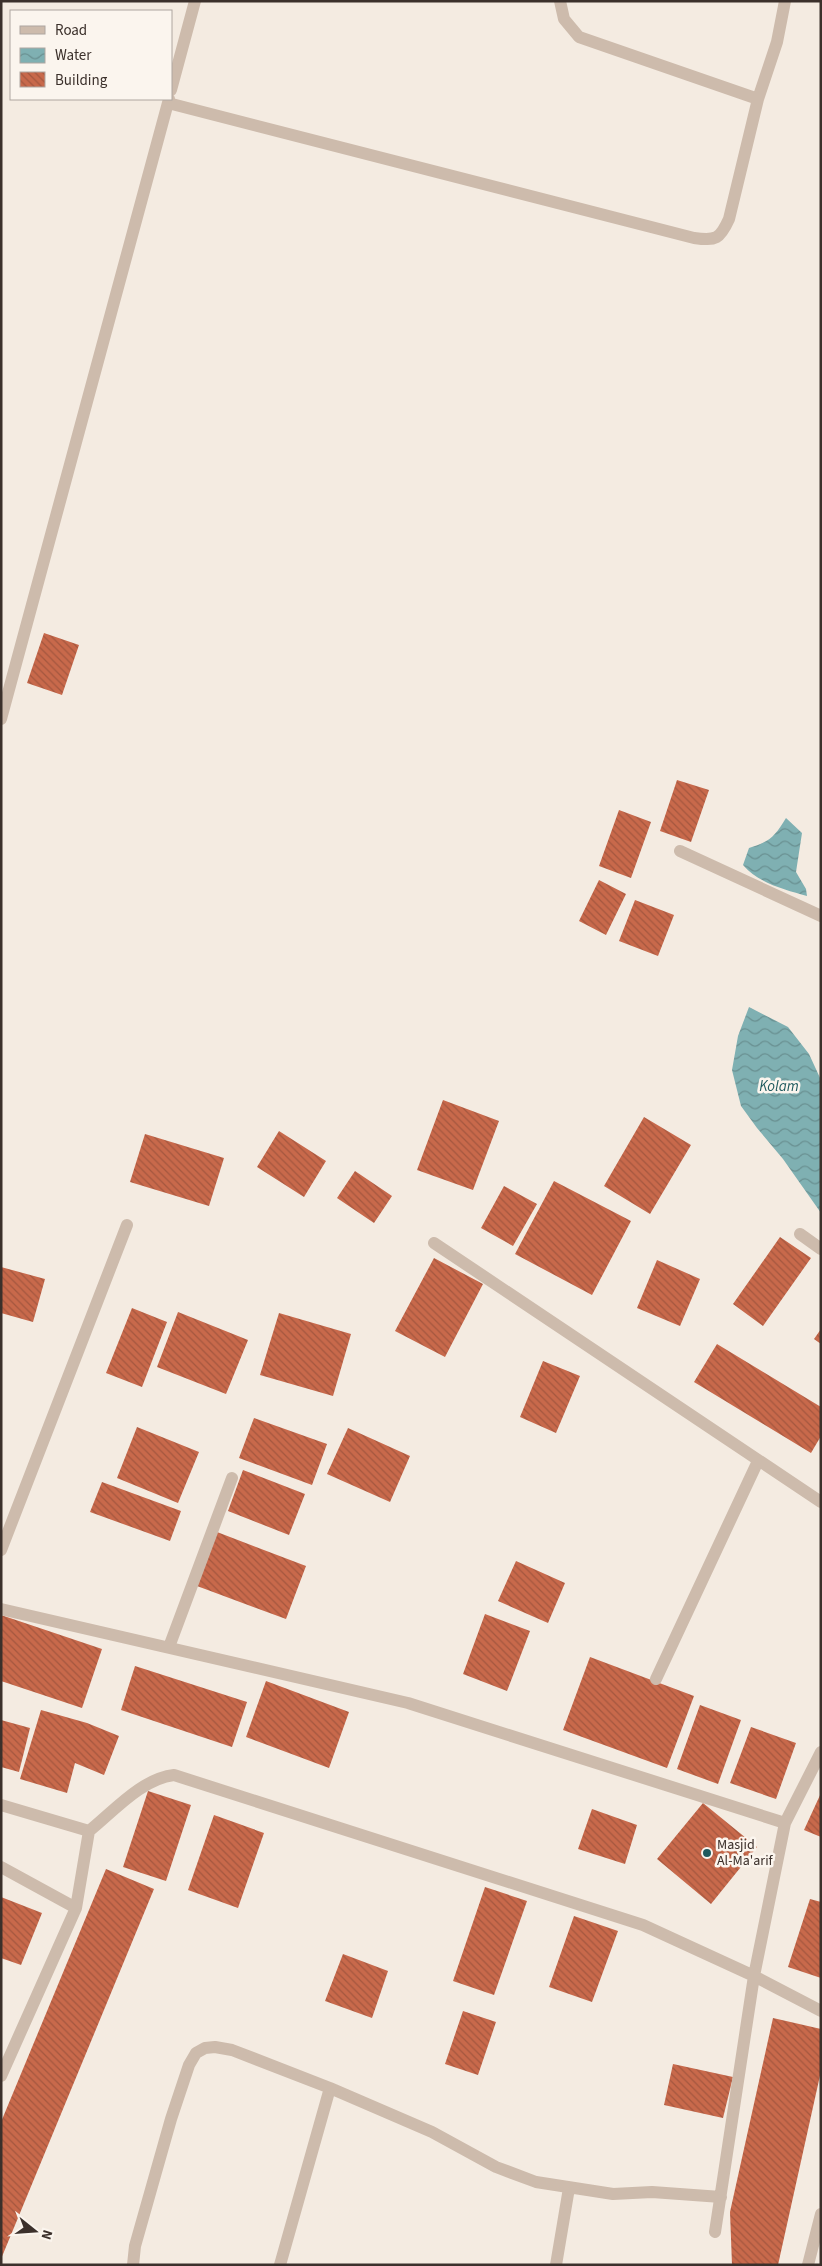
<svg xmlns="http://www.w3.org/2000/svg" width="822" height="2266" viewBox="0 0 822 2266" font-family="'Source Sans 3',sans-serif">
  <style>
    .water { fill: url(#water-waves) }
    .building { fill: url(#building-back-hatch) }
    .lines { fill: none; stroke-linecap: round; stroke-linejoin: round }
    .minor { stroke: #cdbbac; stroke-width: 12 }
    .poi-dot { fill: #1f5a5e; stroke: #fbf5ee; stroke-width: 2 }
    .labels { text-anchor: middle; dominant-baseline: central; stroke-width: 5; stroke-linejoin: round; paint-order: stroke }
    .poi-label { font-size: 14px; fill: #3b302b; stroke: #fbf5ee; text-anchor: start }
    .water-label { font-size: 15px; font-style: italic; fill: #1f5a5e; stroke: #fbf5ee }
  </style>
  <defs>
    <pattern id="water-waves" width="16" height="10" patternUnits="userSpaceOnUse" patternTransform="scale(1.25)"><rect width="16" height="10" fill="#7fb0b2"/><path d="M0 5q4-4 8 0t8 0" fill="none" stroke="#699091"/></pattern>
    <pattern id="building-back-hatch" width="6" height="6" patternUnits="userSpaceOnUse" patternTransform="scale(1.25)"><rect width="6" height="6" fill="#c8694b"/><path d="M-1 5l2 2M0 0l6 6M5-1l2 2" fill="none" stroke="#a4573f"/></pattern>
  </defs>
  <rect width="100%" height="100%" fill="#f4ebe1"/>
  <path class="water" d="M786 818 802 833 796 872 806 889 807 896C785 890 758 883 743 865L749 848C770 842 775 836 786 818Z
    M749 1007 788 1027 809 1054 821 1080V1213L783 1159 757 1128 741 1106 732 1070 738 1036Z"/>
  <path class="building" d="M44 633 79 645 62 695 27 683Z
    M677 780 709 790 691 842 660 831Z
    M619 810 651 822 631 878 599 866Z
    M599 880 626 894 606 935 579 921Z
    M635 900 674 915 658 956 619 941Z
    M443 1100 499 1121 473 1190 417 1170Z
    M644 1117 691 1145 650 1214 604 1186Z
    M279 1131 326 1161 304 1197 257 1167Z
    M145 1134 224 1158 209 1206 130 1182Z
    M355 1171 392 1196 374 1223 337 1198Z
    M554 1181 631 1221 592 1295 515 1254Z
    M504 1186 537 1204 513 1246 481 1228Z
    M780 1237 811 1258 763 1326 733 1304Z
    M434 1258 483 1284 445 1357 395 1331Z
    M657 1260 700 1279 680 1326 637 1308Z
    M1 1267 45 1279 33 1322 1 1313Z
    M132 1308 167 1322 142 1387 106 1373Z
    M178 1312 248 1340 226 1394 157 1367Z
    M279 1313 351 1334 333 1396 260 1375Z
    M821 1329V1344L814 1339Z
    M717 1344 821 1407V1436L811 1453 694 1382Z
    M543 1361 580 1376 556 1433 520 1417Z
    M254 1418 327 1444 312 1485 239 1458Z
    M137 1427 199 1452 178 1503 117 1478Z
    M348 1428 410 1456 390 1502 327 1474Z
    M243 1470 305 1494 289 1535 228 1511Z
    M102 1482 181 1511 170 1541 90 1512Z
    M217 1532 306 1566 286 1619 197 1586Z
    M516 1561 565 1583 548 1623 498 1601Z
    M485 1614 530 1631 507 1691 463 1674Z
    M1 1615 102 1649 82 1708 1 1681Z
    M590 1657 694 1696 667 1768 563 1730Z
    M135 1666 247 1702 232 1747 121 1710Z
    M266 1681 349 1712 329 1768 246 1737Z
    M700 1705 741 1720 718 1784 677 1769Z
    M41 1710 87 1723 119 1736 104 1775 75 1763 67 1793 20 1779Z
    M1 1720 30 1728 19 1772 1 1767Z
    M751 1727 796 1743 776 1799 730 1783Z
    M148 1791 191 1805 166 1881 123 1867Z
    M821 1793V1837L804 1830Z
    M703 1803 757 1847 711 1904 657 1859Z
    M592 1809 637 1825 625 1864 578 1849Z
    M214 1815 264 1833 238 1908 188 1890Z
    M106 1869 154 1889 1 2259V2122Z
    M485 1887 527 1901 494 1995 453 1981Z
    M1 1897 42 1913 21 1965 1 1958Z
    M810 1899 821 1902V1978L788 1967Z
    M574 1916 618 1931 592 2002 549 1987Z
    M343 1954 388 1971 372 2018 325 2001Z
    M463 2011 496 2022 478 2075 445 2064Z
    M773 2018 821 2029V2071L778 2265H732L730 2212Z
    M673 2064 733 2077 723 2118 664 2105Z"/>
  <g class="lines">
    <path class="minor" d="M560 1 564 19 579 37 758 99
      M171 90 195 1
      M168 103 694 238C716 241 720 239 729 219L758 99 777 42 785 1
      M1 719 169 99
      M680 851 821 916
      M800 1234 821 1249
      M434 1243 821 1502
      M1 1550 127 1225
      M1 1609 408 1703 785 1823
      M169 1647 232 1478
      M656 1679 758 1461
      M1 1805 89 1831C114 1811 141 1779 174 1775L643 1925 754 1976 821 2011
      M1 1867 76 1908
      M1 2076 76 1908 89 1831
      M715 2232 754 1976 785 1823 821 1752
      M133 2265 135 2246 171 2119 189 2065 196 2053 205 2048 215 2047 232 2050 330 2088 432 2132 496 2167 536 2182 613 2194 652 2192 721 2197
      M280 2265 330 2088
      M556 2265 569 2188
      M808 2265 821 2214"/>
  </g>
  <circle class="poi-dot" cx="707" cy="1853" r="5"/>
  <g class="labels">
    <g class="poi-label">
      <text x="717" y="1845">Masjid<tspan x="717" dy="16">Al-Ma'arif</tspan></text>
    </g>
    <g class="water-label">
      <text x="779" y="1086">Kolam</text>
    </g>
  </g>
  <rect width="822" height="2266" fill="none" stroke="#3b302b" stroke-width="5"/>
  <rect x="10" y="10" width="162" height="90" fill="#fbf5ee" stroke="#aea6a0"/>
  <rect x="20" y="26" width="25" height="8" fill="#cdbbac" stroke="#aea6a0"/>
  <text x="55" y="35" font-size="15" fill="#3b302b">Road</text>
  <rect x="20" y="48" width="25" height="15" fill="url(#water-waves)" stroke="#aea6a0"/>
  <text x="55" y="60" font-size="15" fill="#3b302b">Water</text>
  <rect x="20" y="72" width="25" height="15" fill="url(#building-back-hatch)" stroke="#aea6a0"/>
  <text x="55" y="85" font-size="15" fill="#3b302b">Building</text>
  <g transform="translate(35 2231) rotate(107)" stroke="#fbf5ee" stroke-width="4" paint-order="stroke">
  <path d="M0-4L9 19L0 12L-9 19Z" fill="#3b302b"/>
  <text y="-8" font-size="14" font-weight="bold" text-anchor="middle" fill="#3b302b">N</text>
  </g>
</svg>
